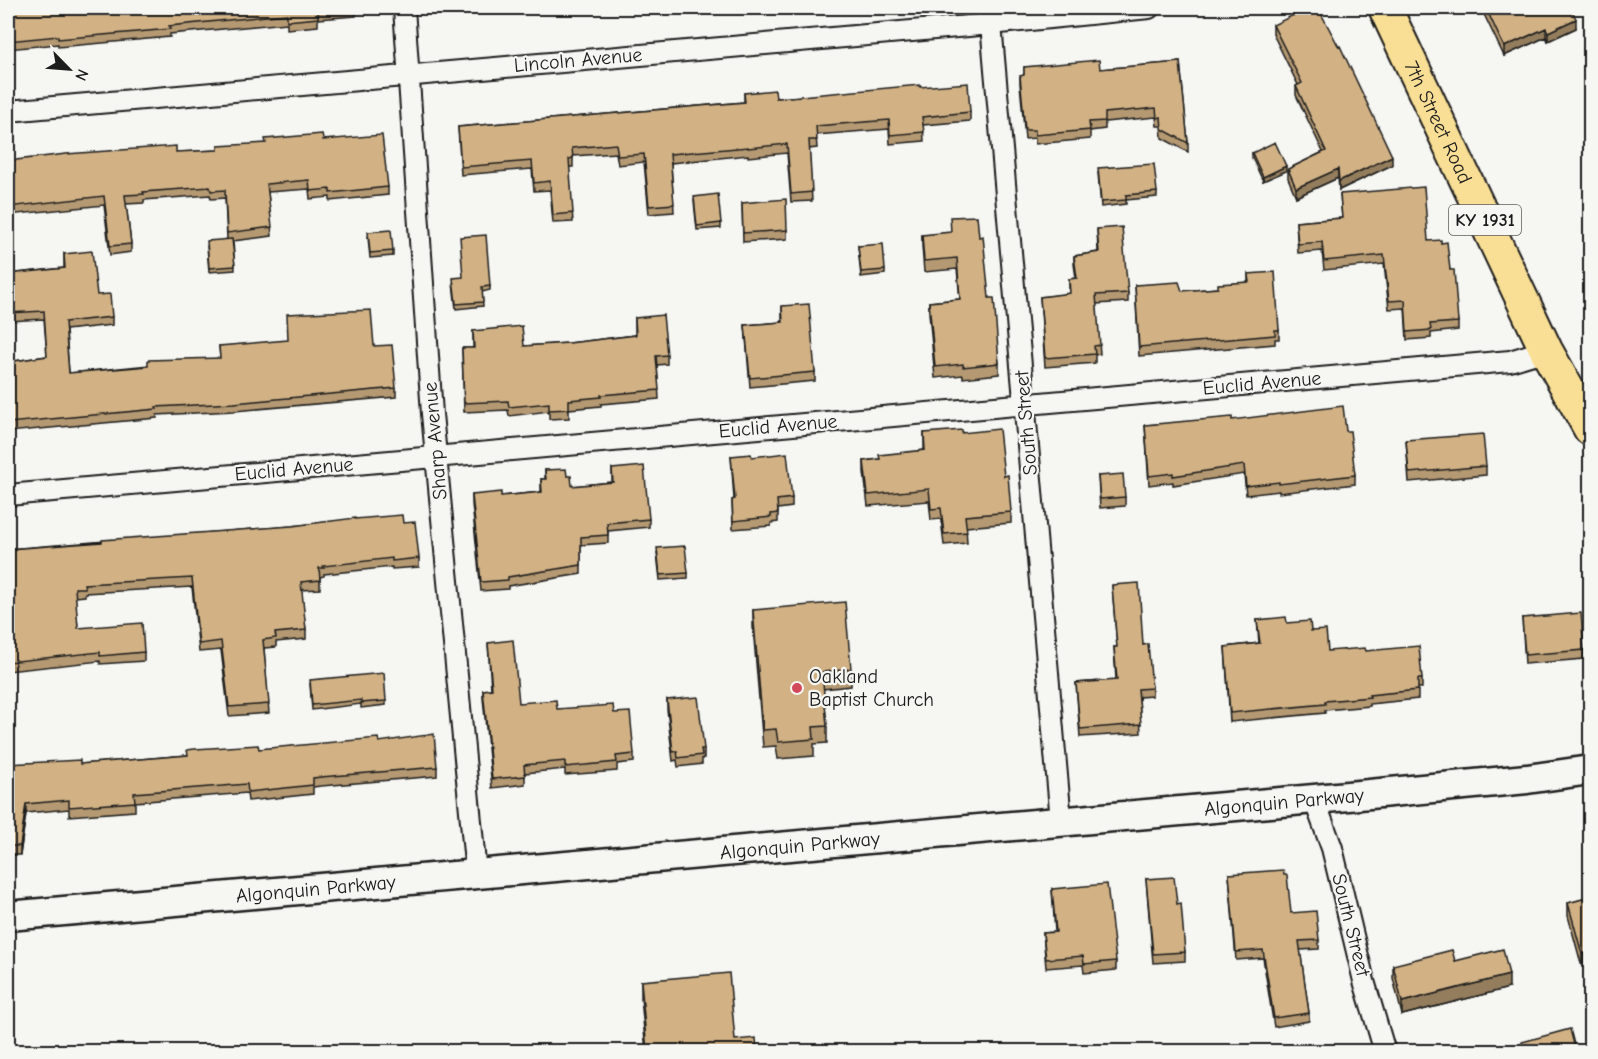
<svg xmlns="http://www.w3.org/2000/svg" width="1598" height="1059" viewBox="0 0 1598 1059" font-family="'Comic Neue',sans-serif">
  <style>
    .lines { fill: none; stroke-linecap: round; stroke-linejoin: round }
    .minor-casing { stroke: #1c1c1c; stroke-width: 24 }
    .secondary-casing { stroke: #1c1c1c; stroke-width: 33 }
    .primary-casing { stroke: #1c1c1c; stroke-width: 36 }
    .minor { stroke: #f6f6f2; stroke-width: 20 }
    .secondary { stroke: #f6f6f2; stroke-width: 28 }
    .primary { stroke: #f9df96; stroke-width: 32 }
    .wall { fill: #b59972; stroke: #1c1c1c; stroke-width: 1.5 }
    .shaded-wall { fill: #937d5d; stroke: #1c1c1c; stroke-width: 1.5 }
    .building { fill: #d2b285; stroke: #1c1c1c; stroke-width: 1.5 }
    .poi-dot { fill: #d1495b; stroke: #f6f6f2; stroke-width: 2 }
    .labels { text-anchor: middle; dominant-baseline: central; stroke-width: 4.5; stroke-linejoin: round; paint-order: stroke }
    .shield { fill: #f6f6f2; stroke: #5d5d5c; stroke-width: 1.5 }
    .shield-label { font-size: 18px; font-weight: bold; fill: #1c1c1c }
    .street-label { font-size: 20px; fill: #1c1c1c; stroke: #f6f6f2 }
    .poi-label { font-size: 20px; fill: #1c1c1c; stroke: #f6f6f2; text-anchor: start }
  </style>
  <rect width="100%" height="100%" fill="#f6f6f2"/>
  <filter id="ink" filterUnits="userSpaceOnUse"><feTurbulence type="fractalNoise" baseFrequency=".0167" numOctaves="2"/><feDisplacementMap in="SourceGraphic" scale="12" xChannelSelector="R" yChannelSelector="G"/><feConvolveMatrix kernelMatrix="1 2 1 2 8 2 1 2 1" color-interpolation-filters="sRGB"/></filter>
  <g filter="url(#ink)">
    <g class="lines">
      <g class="minor-casing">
        <path id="minor" d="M404 8 432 414 476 874
          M991 24 1061 821
          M8 111 991 24 1149 8
          M8 495 1510 361 1546 350
          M1314 799 1332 848 1364 981 1385 1052"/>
      </g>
      <g class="secondary-casing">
        <g id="secondary">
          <path id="s1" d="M8 916 1359 795 1527 779 1590 770"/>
        </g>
      </g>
      <g class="primary-casing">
        <g id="primary">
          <path id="s2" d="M1385 8 1546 350 1590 429"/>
        </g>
      </g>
      <use href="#minor" class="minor"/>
      <use href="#secondary" class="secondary"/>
      <use href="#primary" class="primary"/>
    </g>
    <path class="wall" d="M8 8H365V9L356 10V16L318 19V26L287 29V23L170 34V37L58 47V44L8 49Z
      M444 8H494L444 12Z
      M1481 8H1571L1576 28 1548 41 1546 37 1504 56Z
      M1273 25 1392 165 1339 190 1338 178 1296 197 1288 178V169L1323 152 1296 95V86L1298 85 1273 34Z
      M1180 62 1188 143V152L1162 138 1161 126H1157L1156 117 1105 122V129L1090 131V139L1035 144V138L1025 139 1020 84V76L1024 75V67L1100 69Z
      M920 87 970 112V121L923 125 924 141 890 144 889 129 816 135 817 148 809 149 812 201 791 202 787 153 748 157V155L671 163 674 212 649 214 644 162 618 165 616 153 573 156V167H569L573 222 553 223 550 190 534 191 532 169 461 175 458 127 744 102V93L779 98Z
      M323 140 388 187V195L330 201V197L310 199 309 189 268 192 272 236 233 241 235 270 209 272 207 246 227 239 225 198 211 199 210 195 144 200V203L126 204 131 244V252L110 255 104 205 8 215V161L218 150Z
      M1252 153 1286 171 1263 181 1252 158Z
      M1098 173 1157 192V197L1126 200V204L1101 207Z
      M1340 194 1428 241 1441 243 1450 270 1458 322V330L1431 333V338L1407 340 1405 308 1389 309 1384 264 1324 270 1322 251 1298 253 1296 222 1342 218Z
      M1590 200V222L1587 215V201Z
      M694 201 721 223V228L697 230Z
      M742 203 787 230V239L743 242Z
      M1097 229 1128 293V302L1096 304 1100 354 1095 355V363L1045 367 1040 297 1069 294V279L1076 278 1074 264V256L1098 252Z
      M922 235 979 237 999 363V374L963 378V375L935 378 929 313V302L960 299 957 269 924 272 922 246Z
      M368 237 393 251V256L370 258Z
      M858 246 885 270V274L861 277Z
      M64 254 97 295 112 317V325L66 330 69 373 220 358 219 346H374L396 388V397L234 411 157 415V418L8 432V362L47 356 44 319 8 321V274L64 268Z
      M1248 274 1279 330V339H1275V344L1139 356 1135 285 1182 291 1218 288 1248 282Z
      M453 283 490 286V290L482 292 483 306 456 309Z
      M782 306 815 372V381L750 387 745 325 782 322Z
      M635 318 667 355V364L657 365 659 399 601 404V406L569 409V418L549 419V411L509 416 508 410 464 412 462 348H473V331L524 346 569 343 635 335Z
      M1232 420 1346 431 1355 475V484L1279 493V491L1246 495 1244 474 1173 485V482L1149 485 1145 425Z
      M924 433H962L1004 476 1011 512V523L966 527 967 543 944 545 941 519 931 520 929 501 868 506 864 472V461L879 459 924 450Z
      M1406 440 1486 466V475L1409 482Z
      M731 456 792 498V507L778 509V522L771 523V526L733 529 732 500 734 499Z
      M612 469 649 519V527L608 531V543L581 545V574L508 586V589L481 591 472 504V495L501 496 541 492V479H545V470L567 476 572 486 612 482Z
      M1098 476 1125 497V506L1100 508Z
      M355 519 403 523 419 558V567L392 569V567L324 574V576L320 577V589L301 590 306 630V639L276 642V647L264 648 269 713 229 716 221 650 199 652 192 587 85 593V596L75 597 78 628 144 652V661L100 664V661L8 671V549L292 526Z
      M657 553 688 573V578L660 580Z
      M1112 585 1143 645 1152 688V696L1139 697 1141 733 1080 737 1076 683 1116 680 1114 647H1117Z
      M753 610 851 669V686L823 689 827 726V743L814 744V756L778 759 776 746 763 747 753 627Z
      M1522 618 1584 650V659L1525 664Z
      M1257 620 1287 623 1311 631 1328 651H1366L1422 679V688H1418V699L1370 704V706L1325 710V713L1230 722 1225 647 1259 643Z
      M488 643 519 703 557 709 614 713 634 754V762L617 764V771L565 775V769L525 773V784L492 788 483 698V690L491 689Z
      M310 684 386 701V705L361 708V704L312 710Z
      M667 700 704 749V758H702V764L678 767 677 760 673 761 667 709Z
      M379 742 437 767V776L321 786 313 787V794L248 801 247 793 135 802V811L69 816V809L26 813 20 855H11L8 815V764H80L259 749Z
      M1229 874 1291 913 1319 940V949L1300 950 1309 1013V1021L1274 1027 1263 958 1236 960Z
      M1146 879 1177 904 1185 952V961L1153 963Z
      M1052 889 1116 961V970L1084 973 1083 965 1046 968 1043 933 1055 932Z
      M1590 897 1582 967 1568 916V903Z
      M1455 961 1509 988 1402 1015 1393 978V965Z
      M641 981 735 1040 757 1052H646L641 998Z"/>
    <path class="shaded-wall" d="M1576 19V28L1548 41V32Z
      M1546 28V37L1504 56V47Z
      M1392 156V165L1339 190V181Z
      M1286 166V171L1263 181V177Z
      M1338 169V178L1296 197V188Z
      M26 804V813L20 855V846Z
      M1590 951V965L1582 967V954Z
      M1509 975V988L1402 1015V1002Z"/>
    <path class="building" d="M8 8H355L318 11V18L287 21V14L169 26 170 29 58 39V36L8 41Z
      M1308 8H1318L1339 47 1340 46 1392 156 1339 181 1338 169 1296 188 1288 169 1326 151 1296 86 1302 83 1273 25Z
      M1486 8H1571L1576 19 1548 32 1546 28 1504 47Z
      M1099 60 1100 69 1180 62 1188 143 1162 129 1161 117 1157 118 1156 108 1105 113V121L1089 122 1090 130 1035 135V130H1025L1020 76 1024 75V67Z
      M968 83 970 112 922 117 924 132 890 135 889 120 816 126 817 140H809L812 192 791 194 787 144 748 148V147L670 154 674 204 649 206 644 154 618 156 616 144 572 148 573 158 569 159 573 213 553 215 550 181 534 183 532 161 461 167 458 127 745 102 744 93 775 90 776 98H779L920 85V87Z
      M322 134 323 140 382 135 388 187 330 193V189L310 191 309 180 267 184 272 227 227 233 225 190 211 191 210 187 143 192 144 194 125 195 131 244 110 246 104 196 8 207V161L66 154 176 146V152L218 150V146L266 143 265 139Z
      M1275 142 1286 166 1263 177 1252 153Z
      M1154 164 1157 192 1126 195V200L1101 202 1098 168Z
      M1424 187 1428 241 1441 240V243L1447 242 1450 270H1454L1458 322 1430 324 1431 330 1407 332 1405 300 1389 301 1384 255 1324 261 1322 242 1298 244 1296 222 1342 218 1340 194Z
      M718 194 721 223 697 226 694 197Z
      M786 199 787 230 743 233 742 203Z
      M1590 200V208L1587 201Z
      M977 216 979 237 983 236 989 298H994L999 363 963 367V364L935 367 929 302 960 299 957 258 924 261 922 235 951 232 950 217Z
      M1122 227 1128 293 1096 295 1100 345 1094 346 1095 354 1045 358 1040 297 1070 293 1069 279 1077 278 1074 256 1099 252 1097 229Z
      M391 230 393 251 370 253 368 232Z
      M486 235 490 286 482 287 483 302 456 304 453 278 463 277 460 237Z
      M232 239 235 266 209 268 207 241Z
      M883 244 885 270 861 272 858 246Z
      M92 251 97 295 110 294 112 317 65 322 69 373 148 366V360L220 358 219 346 288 340 287 314 371 310 374 346 392 345 396 388 234 403 156 407 157 409 8 423V362L47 356 44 311 8 313V274L65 268 64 254Z
      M1275 272 1279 330H1275V335L1139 347 1135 285 1179 282 1182 291 1218 288V284L1249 282 1248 274Z
      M809 304 815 372 750 378 745 325 783 322 782 306Z
      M663 315 667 355 656 356 659 390 601 395V397L569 400V409L549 410V403L509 407 508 401 464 403 462 348H474L473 331 522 326 524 346 569 343 636 335 635 318Z
      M1343 406 1346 431H1350L1355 475 1279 484V482L1246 486 1244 465 1173 476V473L1149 476 1145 425 1232 417V420Z
      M999 429 1004 476 1008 475 1011 512 965 516 967 532 944 534 941 508 931 509 929 489 868 495 864 461 880 459 879 455 925 450 924 433 962 430V433Z
      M1483 434 1486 466 1409 473 1406 440Z
      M787 453 792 498 777 500 778 513 771 514V517L733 521 732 500 735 499 731 456 751 454 752 457Z
      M644 466 649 519 607 523 608 535 581 537V565L508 577V580L481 582 472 495 501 492V496L542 492 541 479H546L545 470 566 469 567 476H571L572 486 613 482 612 469Z
      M1123 474 1125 497 1100 499 1098 476Z
      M402 515 403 523 415 522 419 558 392 561V558L323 566 324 568H319L320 580 301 582 306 630 275 633 276 638 263 640 269 704 229 707 221 641 199 644 192 578 84 584 85 588H75L78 628 142 623 144 652 100 656V652L8 662V549L22 548 102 542V540L292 526 355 518V519Z
      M685 546 688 573 660 575 657 548Z
      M1139 583 1143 645 1148 644 1152 688 1138 689 1141 724 1080 729 1076 683 1117 680 1114 647H1117L1112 585Z
      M845 602 851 669 822 672 827 726 813 727 814 739 778 742 776 729 763 730 753 610Z
      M1581 613 1584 650 1525 655 1522 618Z
      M1286 617 1287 623 1310 621 1311 631 1326 630 1328 651 1365 648 1366 651 1419 646 1422 679H1418V690L1369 695 1370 697 1325 701V704L1230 713 1225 647 1260 643 1257 620Z
      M513 640 519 703 556 700 557 709 613 705 614 713 630 712 634 754 616 756 617 762 565 767V761L524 765 525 776 492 779 483 690 492 689 488 643Z
      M384 673 386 701 361 703V700L312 705 310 680Z
      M698 697 704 749H701L702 755 678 758 677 751 673 752 667 700Z
      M434 734 437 767 321 777 313 778V785L248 792 247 784 134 793 135 802 69 807V800L26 804 20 846H11L8 806V764L80 760V764L188 755 187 750 195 749 258 745 259 749 378 738 379 742Z
      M1283 870 1284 875H1287L1291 913 1316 911 1319 940 1299 941 1309 1013 1274 1018 1263 950 1236 952 1229 874Z
      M1174 877 1177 904 1181 903 1185 952 1153 954 1146 879Z
      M1107 884 1116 961 1084 964 1083 956 1046 959 1043 933 1056 932 1052 889Z
      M1590 897V951L1582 954 1568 903Z
      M1503 949 1509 975 1402 1002 1393 965 1452 950 1455 961Z
      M729 973 735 1040 756 1038 757 1052H647L641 981Z
      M1570 1029 1576 1052H1523L1524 1051 1522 1042Z"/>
  </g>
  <circle class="poi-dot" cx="797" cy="688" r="6"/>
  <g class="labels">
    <rect class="shield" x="1449" y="205" width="72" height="30" rx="4.5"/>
    <g class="shield-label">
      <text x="1485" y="220">KY 1931</text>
    </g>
    <g class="street-label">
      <text transform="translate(578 60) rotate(-5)">Lincoln Avenue</text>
      <text stroke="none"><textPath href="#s2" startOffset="126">7th Street Road</textPath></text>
      <text transform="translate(1262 383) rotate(-5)">Euclid Avenue</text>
      <text transform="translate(1026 423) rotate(-95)">South Street</text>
      <text transform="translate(778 426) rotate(-5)">Euclid Avenue</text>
      <text transform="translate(435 441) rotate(-95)">Sharp Avenue</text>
      <text transform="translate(294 469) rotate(-5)">Euclid Avenue</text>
      <text stroke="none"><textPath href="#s1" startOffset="1281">Algonquin Parkway</textPath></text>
      <text stroke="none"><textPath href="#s1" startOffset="795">Algonquin Parkway</textPath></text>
      <text stroke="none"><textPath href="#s1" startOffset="309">Algonquin Parkway</textPath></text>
      <text transform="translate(1351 925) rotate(76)">South Street</text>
    </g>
    <g class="poi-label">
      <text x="809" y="676">Oakland<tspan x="809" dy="23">Baptist Church</tspan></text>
    </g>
  </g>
  <rect width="1598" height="1059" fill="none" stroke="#f6f6f2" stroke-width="30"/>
  <rect x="15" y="15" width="1568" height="1029" fill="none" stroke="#1c1c1c" stroke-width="2" filter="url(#ink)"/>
  <g transform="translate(69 69) rotate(115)" stroke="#f6f6f2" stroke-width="4.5" paint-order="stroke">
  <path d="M0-4.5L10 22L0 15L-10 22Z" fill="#1c1c1c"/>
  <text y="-9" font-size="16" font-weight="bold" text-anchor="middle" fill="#1c1c1c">N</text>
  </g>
</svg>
